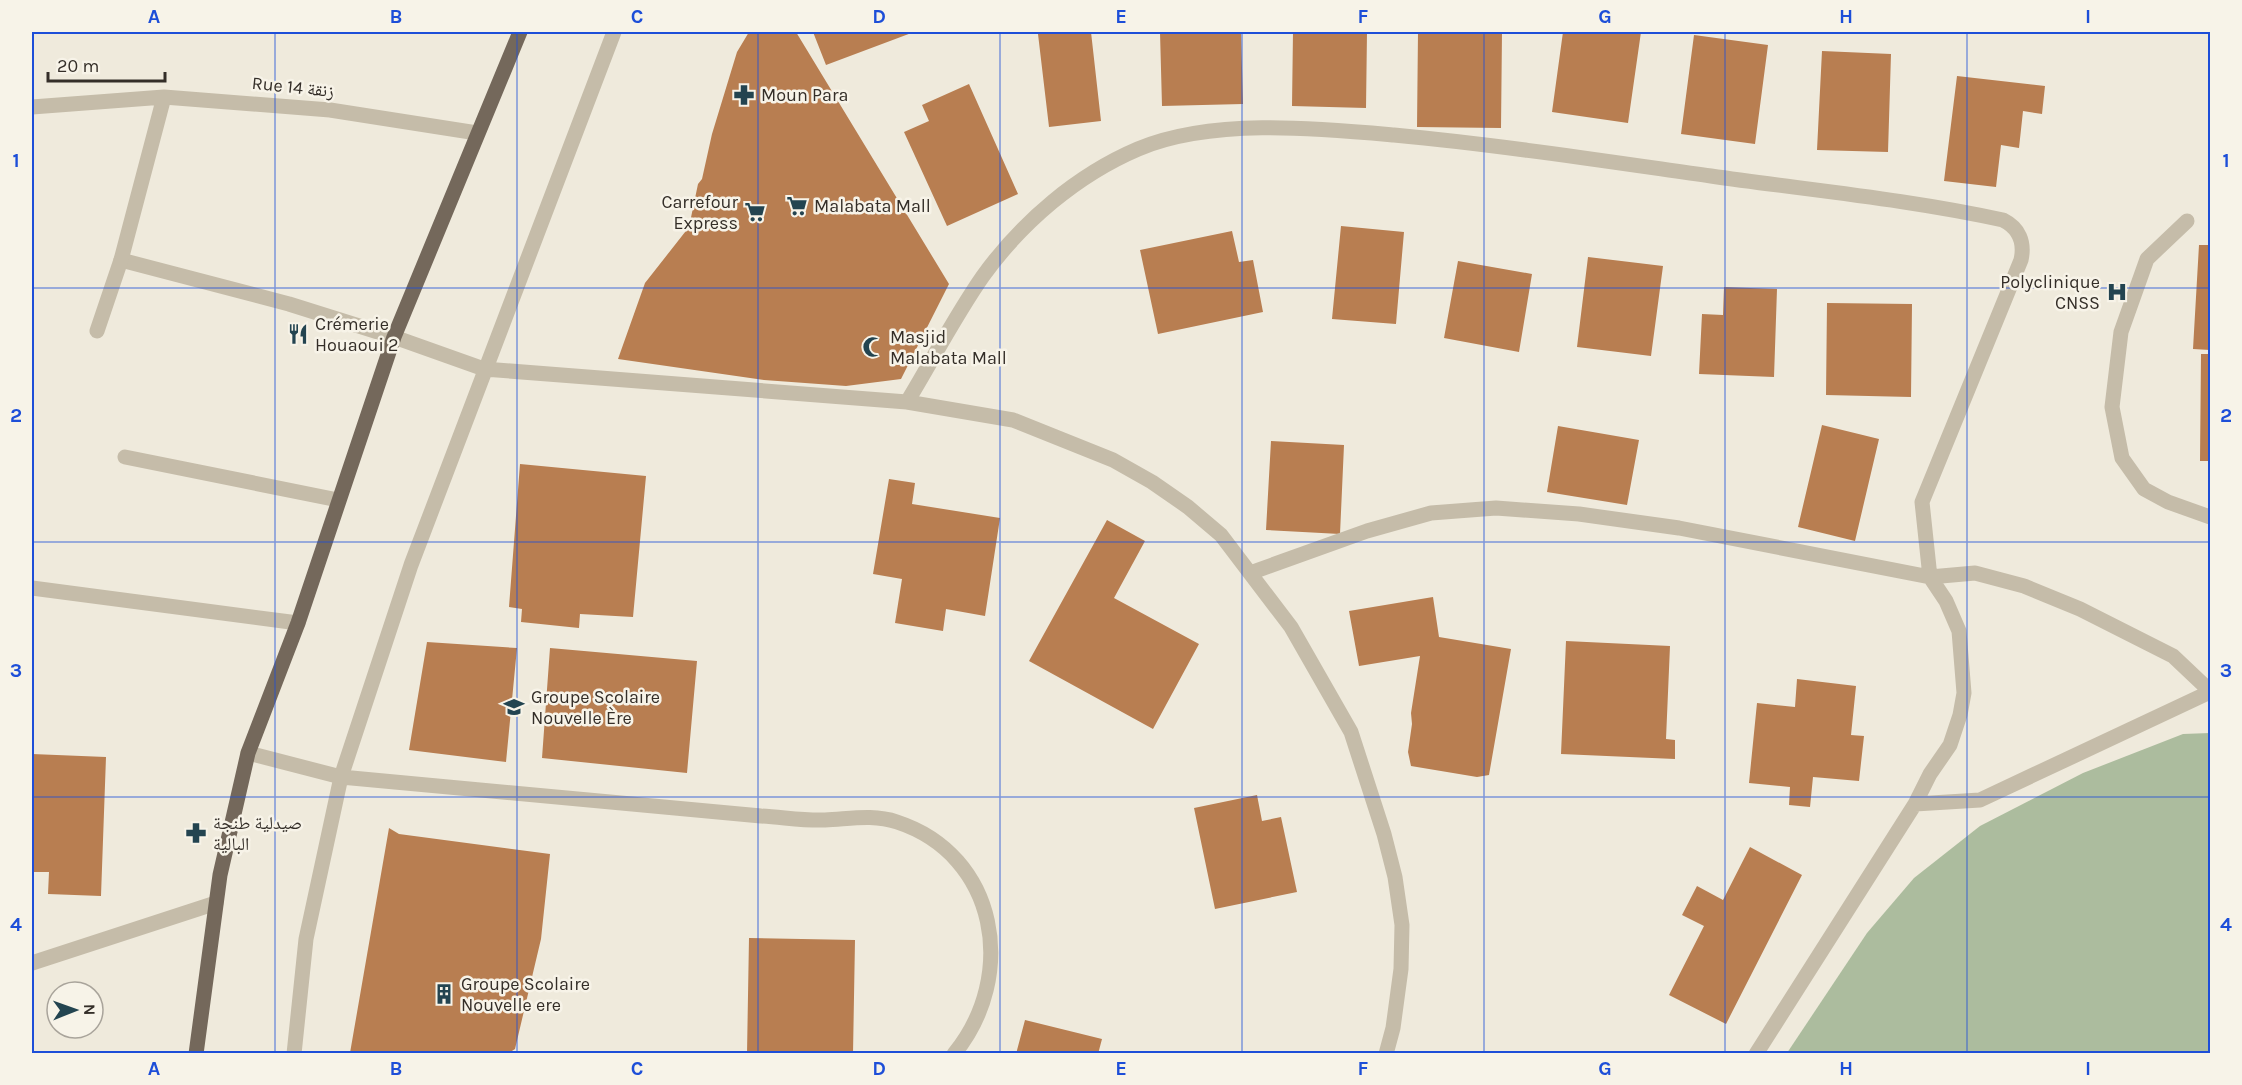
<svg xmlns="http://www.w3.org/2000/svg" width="2242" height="1085" viewBox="0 0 2242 1085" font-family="Karla,'Noto Naskh Arabic',sans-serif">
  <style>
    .green { fill: #acbc9e }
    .building { fill: #b87e51 }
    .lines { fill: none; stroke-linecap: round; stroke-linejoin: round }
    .service { stroke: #c5bca9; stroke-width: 15 }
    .pedestrian { stroke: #c5bca9; stroke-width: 15 }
    .minor { stroke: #c5bca9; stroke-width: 15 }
    .primary { stroke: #74685b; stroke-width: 15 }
    .grid { fill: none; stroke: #1d4ed8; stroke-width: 1.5; stroke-opacity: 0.55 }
    .labels { text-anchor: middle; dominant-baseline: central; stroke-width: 5; stroke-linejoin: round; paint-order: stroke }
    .street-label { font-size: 18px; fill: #342e28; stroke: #f7f3e8 }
    .poi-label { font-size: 18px; fill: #342e28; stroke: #f7f3e8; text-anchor: start }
    .neatline { fill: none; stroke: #1d4ed8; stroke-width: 2 }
    .grid-label { font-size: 20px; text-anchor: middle; font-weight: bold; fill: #1d4ed8 }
  </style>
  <rect width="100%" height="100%" fill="#efeadc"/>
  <path class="green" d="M2210 733V1053H1787L1867 933 1914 878 1980 826 2083 773 2183 734Z"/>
  <path class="building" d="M749 32H796L949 284 901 379 846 386 764 380 618 359 645 283 689 227 698 184 702 179 712 134 737 52Z
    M813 32H914L826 65Z
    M1057 32H1091L1101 121 1049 127 1038 34Z
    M1160 32H1241L1243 104 1162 106Z
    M1293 32H1367L1366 108 1292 106Z
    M1418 32H1502L1501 128 1417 127Z
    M1563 32H1641L1628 123 1552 112Z
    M1694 35 1768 45 1755 144 1681 134Z
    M1822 51 1891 54 1888 152 1817 150Z
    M1957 76 2045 86 2042 114 2023 111 2019 148 2001 145 1996 187 1944 181Z
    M969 84 1018 194 947 226 904 132 929 121 922 105Z
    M1341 226 1404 232 1396 324 1332 319Z
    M1232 231 1239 262 1253 260 1263 312 1158 334 1140 250Z
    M2199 245H2210V350L2193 349Z
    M1588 257 1663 266 1651 356 1577 347Z
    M1458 261 1532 274 1519 352 1444 338Z
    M1724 287 1777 289 1774 377 1699 374 1702 314 1723 315Z
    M1827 303 1912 304 1911 397 1826 395Z
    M2201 354H2210V461H2200Z
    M1822 425 1879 439 1855 541 1798 527Z
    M1558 426 1639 440 1627 505 1547 492Z
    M1271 441 1344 445 1340 534 1266 530Z
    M520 464 646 476 633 617 580 614 579 628 521 622 522 609 509 607Z
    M889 479 915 483 912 504 1000 518 985 616 946 609 943 631 895 623 902 579 873 574Z
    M1107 520 1145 541 1114 598 1199 644 1153 729 1029 661Z
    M1433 597 1439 637 1511 649 1489 775 1477 777 1411 766 1408 752 1412 724 1411 713 1420 656 1359 666 1349 611Z
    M1566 641 1670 646 1666 739 1675 740V759L1561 754Z
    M427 642 517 648 506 762 409 750Z
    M550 648 697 661 687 773 542 758Z
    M1797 679 1856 686 1851 735 1864 736 1859 781 1813 777 1810 807 1789 805 1790 787 1749 783 1757 703 1795 707Z
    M32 754 106 757 101 896 48 894 49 872H32Z
    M1257 795 1262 821 1281 817 1297 892 1215 909 1194 808Z
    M389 828 399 834 550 854 541 939 515 1049 507 1054 350 1053Z
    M1750 847 1802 875 1726 1024 1669 995 1704 926 1682 915 1697 886 1723 900Z
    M749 938 855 940 853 1054H747Z
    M1025 1020 1102 1039 1098 1054H1016Z"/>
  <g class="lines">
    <path class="service" d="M2187 221 2147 259 2121 332 2112 407 2122 458 2144 489 2168 502 2210 517"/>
    <path class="pedestrian" d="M121 260 289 304 394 337
      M32 588 298 623
      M32 963 216 903"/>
    <path class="minor" d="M32 107 164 97 330 110 477 133
      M97 331 121 260 164 97
      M394 337 484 369 907 402 1013 420 1113 460 1152 482 1188 507 1221 535 1291 627 1351 732 1384 834 1395 877 1402 925 1401 969 1393 1028 1386 1054
      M907 402C932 361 955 316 983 276 1022 222 1077 175 1138 149 1211 118 1316 128 1394 135 1500 145 1605 161 1711 176 1808 190 1907 199 2003 220 2019 228 2025 242 2021 260L1922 502 1930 577 1946 601 1959 631 1964 693 1960 715 1950 745 1930 774 1915 804
      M125 457 338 500
      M1250 573 1367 531 1431 513 1496 508 1579 514 1679 528 1930 577 1975 573 2024 586 2080 609 2173 656 2210 691
      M248 753 341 777 761 816C782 817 804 821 825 820 850 819 873 814 897 822 998 855 1018 976 954 1054
      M294 1054 306 939 341 777 411 565 614 32
      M1756 1054 1915 804 1980 800 2210 692"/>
    <path class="primary" d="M196 1054 220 875 248 753 298 623 394 337 520 32"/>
  </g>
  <path class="grid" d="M275 32V1054M517 32V1054M758 32V1054M1000 32V1054M1242 32V1054M1484 32V1054M1725 32V1054M1967 32V1054M32 288H2210M32 542H2210M32 797H2210"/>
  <defs>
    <g id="pharmacy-bare" transform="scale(1.62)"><path d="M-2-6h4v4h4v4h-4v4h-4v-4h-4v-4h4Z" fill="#234450" stroke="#f7f3e8" stroke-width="2.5" paint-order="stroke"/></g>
    <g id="supermarket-bare" transform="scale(1.62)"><path d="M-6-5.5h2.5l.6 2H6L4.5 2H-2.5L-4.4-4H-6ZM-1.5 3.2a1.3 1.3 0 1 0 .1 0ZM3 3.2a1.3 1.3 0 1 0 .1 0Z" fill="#234450" stroke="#f7f3e8" stroke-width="2.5" paint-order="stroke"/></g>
    <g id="hospital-bare" transform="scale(1.62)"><path d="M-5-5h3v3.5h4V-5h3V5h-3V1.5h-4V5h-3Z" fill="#234450" stroke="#f7f3e8" stroke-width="2.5" paint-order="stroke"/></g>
    <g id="restaurant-bare" transform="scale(1.62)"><path d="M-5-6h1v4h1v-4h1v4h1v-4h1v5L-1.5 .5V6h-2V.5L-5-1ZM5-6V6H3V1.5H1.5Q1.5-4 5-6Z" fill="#234450" stroke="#f7f3e8" stroke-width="2.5" paint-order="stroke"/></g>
    <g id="mosque-bare" transform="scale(1.62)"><path d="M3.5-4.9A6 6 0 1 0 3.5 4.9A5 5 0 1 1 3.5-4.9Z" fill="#234450" stroke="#f7f3e8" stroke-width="2.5" paint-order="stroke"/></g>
    <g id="school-bare" transform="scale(1.62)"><path d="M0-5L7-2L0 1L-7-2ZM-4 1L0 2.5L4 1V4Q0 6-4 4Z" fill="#234450" stroke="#f7f3e8" stroke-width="2.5" paint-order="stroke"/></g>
    <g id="building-bare" transform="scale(1.62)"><path d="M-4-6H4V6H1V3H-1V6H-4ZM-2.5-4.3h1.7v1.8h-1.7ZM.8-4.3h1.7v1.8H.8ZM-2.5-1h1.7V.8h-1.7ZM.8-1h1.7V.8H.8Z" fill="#234450" stroke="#f7f3e8" stroke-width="2.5" paint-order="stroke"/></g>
  </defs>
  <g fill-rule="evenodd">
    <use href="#pharmacy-bare" x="744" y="95"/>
    <use href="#supermarket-bare" x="797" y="206"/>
    <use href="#supermarket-bare" x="755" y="212"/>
    <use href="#hospital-bare" x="2117" y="292"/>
    <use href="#restaurant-bare" x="298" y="334"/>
    <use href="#mosque-bare" x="873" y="347"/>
    <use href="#school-bare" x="514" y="707"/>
    <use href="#pharmacy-bare" x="196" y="833"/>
    <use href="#building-bare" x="444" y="994"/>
  </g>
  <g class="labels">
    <g class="street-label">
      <text transform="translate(293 87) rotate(6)">Rue 14 زنقة</text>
    </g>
    <g class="poi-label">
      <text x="761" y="95">Moun Para</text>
      <text x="738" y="202" text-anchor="end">Carrefour<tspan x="738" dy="21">Express</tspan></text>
      <text x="814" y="206">Malabata Mall</text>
      <text x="2100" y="282" text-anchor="end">Polyclinique<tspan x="2100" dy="21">CNSS</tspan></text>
      <text x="315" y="324">Crémerie<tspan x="315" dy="21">Houaoui 2</tspan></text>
      <text x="890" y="337">Masjid<tspan x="890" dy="21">Malabata Mall</tspan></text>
      <text x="531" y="697">Groupe Scolaire<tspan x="531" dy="21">Nouvelle Ère</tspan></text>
      <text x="213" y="823">صيدلية طنجة<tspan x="213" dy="21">البالية</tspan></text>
      <text x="461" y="984">Groupe Scolaire<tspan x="461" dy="21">Nouvelle ere</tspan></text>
    </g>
  </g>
  <rect width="2242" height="1085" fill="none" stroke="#f7f3e8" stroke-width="66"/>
  <g transform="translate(75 1010) rotate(89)"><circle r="28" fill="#f7f3e8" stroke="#a9a49b" stroke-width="1.5"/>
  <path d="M0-4.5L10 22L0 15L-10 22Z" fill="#234450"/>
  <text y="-9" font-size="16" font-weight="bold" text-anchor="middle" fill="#342e28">N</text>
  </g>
  <path d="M48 72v9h117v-9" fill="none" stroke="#342e28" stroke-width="3"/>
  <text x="57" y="72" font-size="18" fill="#342e28" stroke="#f7f3e8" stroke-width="4.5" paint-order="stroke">20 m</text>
  <rect x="33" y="33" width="2176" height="1019" class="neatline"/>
  <g class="grid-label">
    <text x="154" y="23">A</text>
    <text x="396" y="23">B</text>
    <text x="637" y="23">C</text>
    <text x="879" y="23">D</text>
    <text x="1121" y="23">E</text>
    <text x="1363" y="23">F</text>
    <text x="1605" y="23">G</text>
    <text x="1846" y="23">H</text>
    <text x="2088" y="23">I</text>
    <text x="16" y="167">1</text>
    <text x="2226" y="167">1</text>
    <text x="16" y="422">2</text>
    <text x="2226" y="422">2</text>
    <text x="16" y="677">3</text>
    <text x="2226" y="677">3</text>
    <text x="16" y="931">4</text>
    <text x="2226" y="931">4</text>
    <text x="154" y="1075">A</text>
    <text x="396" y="1075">B</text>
    <text x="637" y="1075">C</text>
    <text x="879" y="1075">D</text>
    <text x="1121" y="1075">E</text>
    <text x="1363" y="1075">F</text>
    <text x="1605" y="1075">G</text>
    <text x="1846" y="1075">H</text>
    <text x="2088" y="1075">I</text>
  </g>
</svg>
